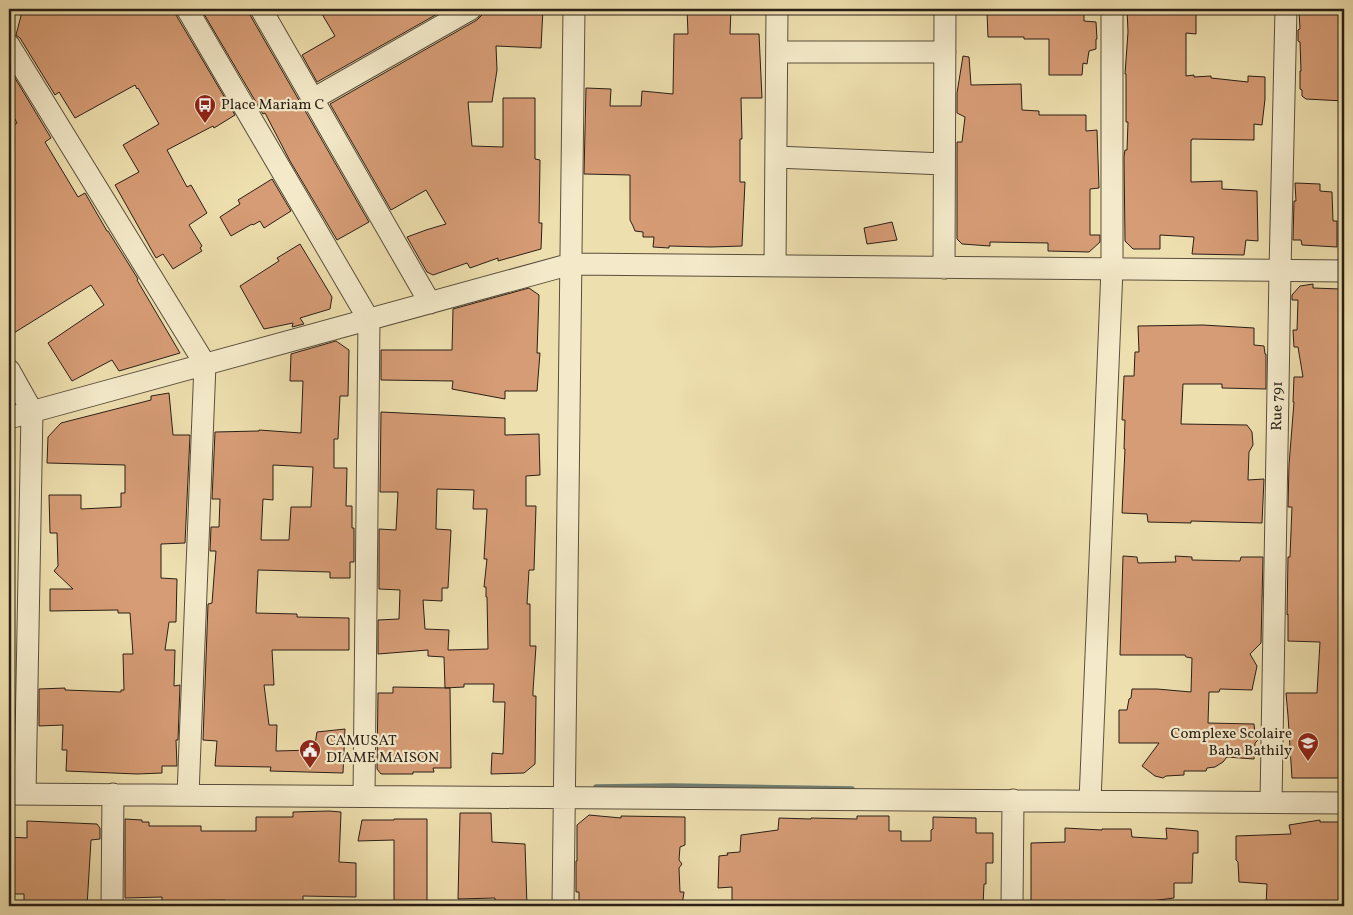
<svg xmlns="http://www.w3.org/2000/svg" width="1353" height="915" viewBox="0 0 1353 915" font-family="Vollkorn,serif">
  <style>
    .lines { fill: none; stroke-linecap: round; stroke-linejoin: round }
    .stream { stroke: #6d7d73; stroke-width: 5.5 }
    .building { fill: #d69c75; stroke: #291f17; fill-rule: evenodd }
    .minor-casing { stroke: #5a4f3d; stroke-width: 23 }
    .minor { stroke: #f4eaca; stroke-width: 21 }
    .labels { text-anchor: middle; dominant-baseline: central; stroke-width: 4.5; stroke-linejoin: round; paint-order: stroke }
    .poi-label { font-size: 15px; fill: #291f17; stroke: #f4eaca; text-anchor: start }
    .street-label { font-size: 15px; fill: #291f17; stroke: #f4eaca }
  </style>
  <rect width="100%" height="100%" fill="#eedfae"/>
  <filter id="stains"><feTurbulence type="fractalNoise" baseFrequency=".004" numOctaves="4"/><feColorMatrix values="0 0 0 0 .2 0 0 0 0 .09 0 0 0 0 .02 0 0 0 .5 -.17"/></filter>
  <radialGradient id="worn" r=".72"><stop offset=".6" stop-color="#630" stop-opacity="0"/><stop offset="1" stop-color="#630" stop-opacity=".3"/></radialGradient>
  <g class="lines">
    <path class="stream" d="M596 787 673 786 852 789"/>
  </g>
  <path class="building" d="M28 9H175L176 15 235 115 214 128 213 126 167 150 187 187 191 185 207 213 189 225 202 246 200 248 202 251 173 269 163 254 156 258 115 185 139 172 123 145 159 124 138 88 137 89 135 85 75 118 59 92 55 95 20 38 16 35 22 12Z
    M201 9H249L250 15 369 222 337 240 290 161 265 113 263 114Z
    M319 9H446L317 82 302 55 335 36Z
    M483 9H543L541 48 496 46 497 70 492 102H468L472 146 503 147V98H535V159L540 160 539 223H542L541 249 498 261V258L470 268 467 263 433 275 427 272 407 237 426 230 446 224 426 190 391 210 330 104 477 20 482 15Z
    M687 9H731L730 34H759L762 98H741L742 139H740V182H745L742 246 711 247 669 246V248L653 247 654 237H643V232L635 231 633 226 630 220V175L584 174 586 88 611 89 610 106H641L642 91 673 94 674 34H688Z
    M1008 9H1084V21L1096 22 1097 39H1096V49L1089 51 1087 64 1083 63 1082 75H1049V39H1024V37H988L987 12 1008 11Z
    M1127 9H1196V34L1186 33V76L1194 75V77L1211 76V78L1248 82V76L1265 77V99L1262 125 1254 124V140L1192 139V140H1191V182L1222 181V189L1257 191 1258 241 1246 240 1244 255 1192 254 1194 237 1160 235V249H1133L1125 241 1124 157 1125 150H1127L1128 122H1126V74H1125L1128 32Z
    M1299 11 1344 12V101L1306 99 1302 96V90L1300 89V71H1301L1300 42 1298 41V30L1300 29Z
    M963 56 969 57 971 85 1021 84 1022 110 1039 111V115H1086V131L1097 130 1099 188 1090 189V235H1100V242L1089 252 1048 251V243L990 242V246L962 244 957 239V142H962L965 117 957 113V93Z
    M9 68 51 138 45 142 78 197 85 193 107 231H108L138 279 137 280 180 353 119 371 112 360 72 381 48 343 104 305 91 285 9 336V128L17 123 9 108Z
    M272 179 291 211 264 228 260 221 253 225 252 224 231 236 220 217 240 204 238 200Z
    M1295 183 1320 184V191L1332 192 1333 221H1337V247L1302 245 1301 240H1293L1294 201H1296Z
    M892 222 897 240 867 244 864 228Z
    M300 244 332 297 330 309 300 318 304 324 292 327 293 323 264 329 240 286 279 261 277 258Z
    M1313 284V288L1340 289V331H1344V778H1292L1288 716 1286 693H1317L1320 642 1288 641V614L1287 615 1288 557H1290L1292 507H1288L1289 465 1294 402H1293L1294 377H1303L1298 347H1294L1293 330H1297L1298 300H1292V295L1300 286Z
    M529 288 539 295 537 353H540L537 391H505V399L452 389 453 381 381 380V350H452L453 309Z
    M1203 325 1254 328V345L1264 346 1265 354H1266V389L1222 388V384H1183L1181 424 1247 425 1252 432 1253 445 1249 452 1248 480 1264 479 1262 523 1191 521V523L1148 522 1147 514 1122 513 1125 449H1124L1125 420H1122L1124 376H1134L1135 352H1139L1138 326Z
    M336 341 349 350 348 396H340L338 439H334V468H347L346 506H352V528H354V562H350V578H330V572L258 570 256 613 297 614V617L349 618V650H272L274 685H264L269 725H277L276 751 314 750 317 732 345 729 343 773 270 771 271 767 215 766 217 741 203 740 208 604 212 603 216 551H210L211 527H219L220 499H212L215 432 259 431V430L301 433 303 381H290L291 354ZM273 465 313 467 311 507H291L289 540H261L263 499 273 500Z
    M169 393 173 435H190L185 543 161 544V578L177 579 176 622H169L165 650H175L174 686 180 685 178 740H176L177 766H162V773L137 774 66 771 67 750H62L63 725 39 726V689L65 688V690L121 692V690H124L123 654H133L130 613H118V610L50 611V589H73L54 571 58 566 57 533H50L49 495H81V509L121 507V493H125V465L47 463 48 437 61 423 151 400V396Z
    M381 412 505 418V435L539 434 540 475 526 476V506H536L534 570H529L527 604H530V646H536L533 691V696H536L535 764 524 773 491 774 492 753 503 754 505 702H493L494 684H464V687L445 688 444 657 428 656V650L378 654V620L399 619 400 590 379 589V529L396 530 398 492H380ZM437 489 474 490 473 509H487L484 559H487L484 587H486V597H487L488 649 448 650 449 630 425 629 423 600 442 601V588H448L451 530 436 529Z
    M1123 556 1137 557 1138 563 1176 562 1175 556 1192 557V560L1240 561 1241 557H1263L1261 643 1250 654 1257 666 1252 690 1220 689 1219 692H1209L1208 723 1254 724 1255 733 1258 740 1255 743 1254 759 1227 757 1223 762 1215 767 1207 768 1206 771H1184V775L1166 776 1163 778 1155 776 1142 766 1159 743H1119V710H1127L1129 699 1131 698 1132 689H1157L1191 692 1192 658 1186 657 1185 655H1120Z
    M393 687 450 688 451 768H433L434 772H413V774H381L377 769 378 693H393Z
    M9 688H14V726L9 727Z
    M329 811 341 812 339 862 356 863V897L303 896V906H225V900L162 901V897L125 898V819L142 820V822H149V826H201V831H256V817H293V812Z
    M460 813H491L492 842 525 844 527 906H495V898L458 899Z
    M589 815 621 818V816L685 817V845L680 847 679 860 682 864 679 868 680 892H684L682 906H579V892H576V861H577V825Z
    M857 816H889V831H901V841H931V830L933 829V817L976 818V833H993V863H986V884H984L983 905 957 903 956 906H928V903L888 902 873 904V906H755V903H732V887L718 888 719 856 728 855 727 853 740 852 741 835 778 830 779 818 811 819V818L857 819Z
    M394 819H427V906H394V840L358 841 362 820H394Z
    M1320 820V822H1344V906H1266L1267 884 1239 882 1238 862 1236 860V836L1291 834 1289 825Z
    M27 821 97 824 100 828V839L91 840 87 906H24V894H9V837L27 838Z
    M1065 828 1102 830V829H1131L1132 837 1167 839 1166 828 1198 831V853H1193L1192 883H1174V898L1135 903 1111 904 1110 906H1062V903H1031V843L1065 842Z"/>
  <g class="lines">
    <g class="minor-casing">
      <path id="minor" d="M187 9 369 320 364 796
        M261 9 430 303
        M9 45 205 364 188 795
        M777 52H945
        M313 99 471 9
        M776 157 944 164
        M775 266 777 9
        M944 268 945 9
        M9 370 32 411 25 794
        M9 418 571 264 1344 271
        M9 794 1344 803
        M1090 801 1112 269V9
        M1271 802 1280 271 1286 9
        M112 906 113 794
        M563 906 574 9
        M1012 906 1013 800"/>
    </g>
    <use href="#minor" class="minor"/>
  </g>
  <defs>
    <g id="bus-pin" transform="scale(1.125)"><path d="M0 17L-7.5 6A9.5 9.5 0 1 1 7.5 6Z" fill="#8f2418" stroke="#f4eaca"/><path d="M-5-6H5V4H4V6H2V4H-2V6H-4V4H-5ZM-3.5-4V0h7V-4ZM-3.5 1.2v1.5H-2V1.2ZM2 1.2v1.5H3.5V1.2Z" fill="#fff"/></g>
    <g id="school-pin" transform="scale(1.125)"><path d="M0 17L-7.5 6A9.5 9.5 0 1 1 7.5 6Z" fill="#8f2418" stroke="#f4eaca"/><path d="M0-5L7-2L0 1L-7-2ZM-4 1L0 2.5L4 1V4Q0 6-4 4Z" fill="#fff"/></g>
    <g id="civic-pin" transform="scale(1.125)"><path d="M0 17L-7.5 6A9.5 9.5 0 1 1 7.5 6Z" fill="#8f2418" stroke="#f4eaca"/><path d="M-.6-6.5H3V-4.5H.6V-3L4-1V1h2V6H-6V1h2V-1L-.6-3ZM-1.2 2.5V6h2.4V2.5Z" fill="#fff"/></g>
  </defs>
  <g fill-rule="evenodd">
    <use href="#bus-pin" x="205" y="105"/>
    <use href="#school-pin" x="1308" y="743"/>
    <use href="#civic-pin" x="310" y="750"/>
  </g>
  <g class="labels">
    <g class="poi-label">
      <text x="221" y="105">Place Mariam C</text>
      <text x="1292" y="734" text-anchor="end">Complexe Scolaire<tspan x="1292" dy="17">Baba Bathily</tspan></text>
      <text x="326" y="741">CAMUSAT<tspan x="326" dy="17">DIAME MAISON</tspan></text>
    </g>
    <g class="street-label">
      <text transform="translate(1278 406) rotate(-89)">Rue 791</text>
    </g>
  </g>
  <rect width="1353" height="915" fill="none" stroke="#eedfae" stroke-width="30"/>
  <rect x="10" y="10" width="1333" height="895" fill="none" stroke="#291f17" stroke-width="2.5"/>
  <rect x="15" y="15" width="1323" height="885" fill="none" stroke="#291f17"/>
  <rect width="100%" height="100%" filter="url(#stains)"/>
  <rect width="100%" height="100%" fill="url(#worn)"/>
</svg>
